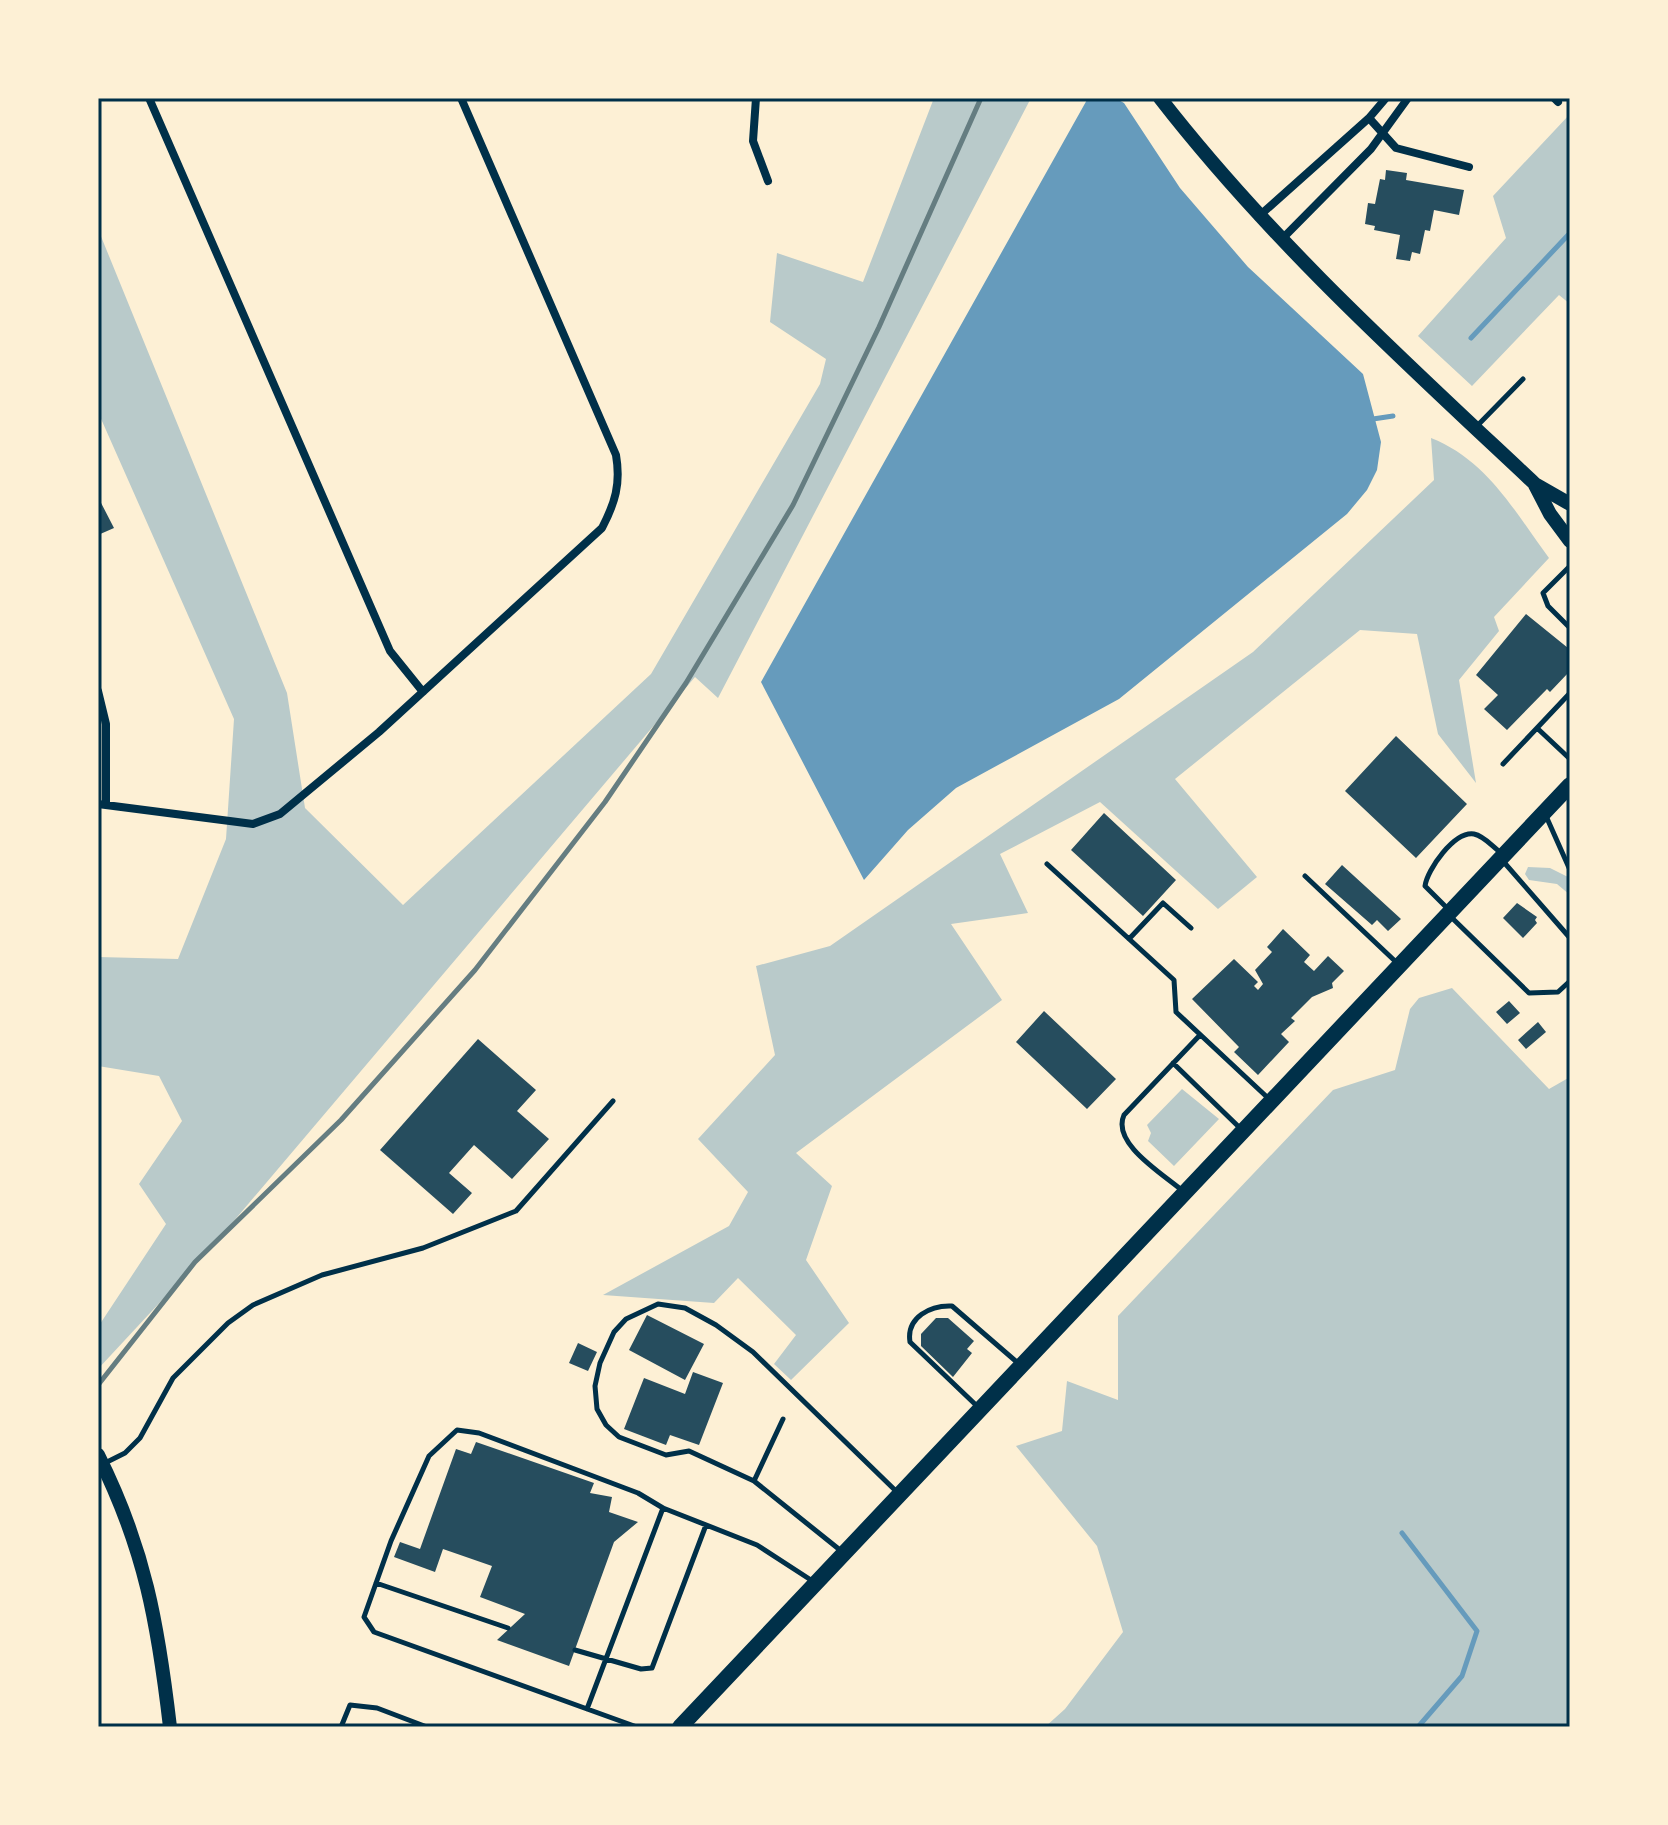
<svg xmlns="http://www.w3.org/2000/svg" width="1668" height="1825" viewBox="0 0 1668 1825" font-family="'IBM Plex Serif',serif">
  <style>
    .green { fill: #b9caca }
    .water { fill: #669bbc }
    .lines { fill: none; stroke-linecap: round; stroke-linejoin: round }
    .stream { stroke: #669bbc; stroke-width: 5 }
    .building { fill: #264d5e }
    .service { stroke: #003049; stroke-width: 5 }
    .minor { stroke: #003049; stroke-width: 8 }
    .secondary { stroke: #003049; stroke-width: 14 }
    .primary { stroke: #003049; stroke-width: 16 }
    .rail { stroke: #657d81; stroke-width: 5 }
    .neatline { fill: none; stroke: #003049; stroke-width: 3 }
  </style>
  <rect width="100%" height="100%" fill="#fdf0d5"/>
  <path class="green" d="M934 98H1031L718 698 695 677 216 1242 98 1369V1327L166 1224 139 1184 182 1121 159 1076 98 1066V957L178 959 226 839 234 719 98 412V229L287 693 305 808 403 905 651 674 820 384 826 359 770 322 777 253 863 282Z
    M1570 114V304L1559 295 1472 386 1418 336 1506 238 1493 196Z
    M1431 438C1487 460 1515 512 1549 558L1494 617 1499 631 1459 680 1476 783 1438 734 1417 634 1360 630 1175 779 1257 877 1218 909 1100 802 1000 854 1028 913 951 924 1002 1000 796 1153 832 1186 806 1260 849 1323 791 1380 774 1364 796 1335 738 1278 714 1303 603 1295 729 1226 748 1192 698 1139 775 1055 756 966 830 946 1253 652 1434 480Z
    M1528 867 1550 868 1570 878V895L1557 884 1529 880 1525 874Z
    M1452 988 1549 1089 1570 1077V1727H1045L1065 1709 1123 1632 1097 1546 1016 1446 1062 1431 1067 1381 1118 1400V1316L1333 1090 1395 1070 1410 1009 1419 998Z
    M1182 1089 1219 1119 1174 1166 1148 1141 1151 1133 1147 1125Z"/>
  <path class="water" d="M1088 98H1115L1124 103 1180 188 1248 267 1363 374 1381 442 1377 470 1367 490 1347 514 1119 699 956 788 908 830 864 880 761 682Z"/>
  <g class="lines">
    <path class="stream" d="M1471 338 1570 233
      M1373 419 1393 416
      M1402 1533 1477 1631 1462 1676 1418 1727"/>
  </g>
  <path class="building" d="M1386 170 1407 173 1406 180 1464 190 1459 215 1434 210 1430 231 1425 230 1420 254 1412 252 1410 261 1396 259 1400 235 1374 230 1375 226 1365 224 1368 203 1375 204 1380 179 1385 180Z
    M98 497 114 528 98 535Z
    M1526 614 1568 648 1569 672 1550 692 1547 689 1507 730 1484 709 1498 695 1476 675Z
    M1396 736 1467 804 1416 858 1345 791Z
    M1104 813 1176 880 1143 916 1071 850Z
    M1342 865 1401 919 1388 931 1377 920 1372 925 1325 884Z
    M1517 903 1537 917 1535 920 1537 923 1523 938 1503 918Z
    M1283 929 1310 955 1304 962 1314 971 1328 956 1344 971 1332 983 1333 988 1312 997 1291 1018 1295 1021 1281 1034 1289 1042 1258 1075 1234 1052 1239 1047 1192 999 1234 959 1258 982 1254 986 1258 990 1263 984 1255 970 1272 952 1267 947Z
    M1509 1001 1520 1013 1507 1024 1496 1012Z
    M1044 1011 1116 1079 1087 1109 1016 1042Z
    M1538 1022 1546 1032 1526 1049 1518 1040Z
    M478 1039 536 1090 517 1111 549 1139 512 1179 474 1145 449 1173 472 1193 453 1214 380 1150Z
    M647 1315 704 1344 685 1380 629 1350Z
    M936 1318H948L974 1341 967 1349 972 1353 953 1377 921 1346V1334Z
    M578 1343 597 1352 588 1371 569 1363Z
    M693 1372 723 1383 699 1445 670 1435 666 1445 624 1429 644 1378 685 1394Z
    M476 1442 594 1483 590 1493 612 1497 609 1512 638 1522 614 1542 569 1666 497 1640 525 1614 480 1597 492 1566 443 1549 435 1572 394 1557 400 1542 420 1549 456 1449 471 1454Z"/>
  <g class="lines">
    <path class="service" d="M1476 427 1523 379
      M1570 566 1543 593 1548 606 1570 628
      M1537 728 1570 693
      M1503 764 1537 728 1570 759
      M1546 816 1570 870
      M1502 860 1570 938
      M1047 864 1174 980 1176 1012 1268 1098
      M1305 876 1396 962
      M1449 910 1425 886C1427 870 1454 831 1474 834 1484 836 1492 846 1500 852
      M1449 915 1529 993 1558 992 1570 981
      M1129 939 1163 903 1191 928
      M1173 1063 1241 1129
      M1184 1192C1165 1175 1111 1144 1124 1115L1200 1035
      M978 1407 910 1342C906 1317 931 1305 952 1306L1018 1363
      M103 1464 125 1453 140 1438 173 1378 228 1323 253 1305 322 1275 423 1248 516 1211 613 1101
      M754 1481 783 1419
      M840 1550 754 1481 689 1451 666 1455 619 1437 606 1425 597 1409 595 1386 600 1363 614 1332 626 1319 658 1304 685 1308 716 1325 753 1352 899 1494
      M376 1583 508 1628
      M575 1650 641 1669 652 1668 706 1525
      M587 1709 663 1508 757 1545 814 1582
      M341 1727 350 1705 377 1708 427 1727
      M637 1727 374 1632 364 1617 391 1541 429 1456 457 1430 479 1433 638 1493 663 1508"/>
    <path class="minor" d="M149 98 390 651 423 692
      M756 98 753 141 768 181
      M1554 98 1558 102
      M1369 118 1396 148 1469 167
      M1258 217 1369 118 1386 98
      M1281 240 1371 149 1408 98
      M98 691 106 724V803
      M98 804 253 824 280 814 379 732 602 528C615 503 621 484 616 455L461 98"/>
    <path class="secondary" d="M1160 98C1271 241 1404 361 1535 484L1570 504
      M1535 485 1550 514 1570 541
      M98 1455C145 1549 158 1624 170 1727"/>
    <path class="primary" d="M680 1727 1570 785"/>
    <path class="rail" d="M98 1385 195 1262 341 1120 475 970 605 802 686 683 793 505 879 327 981 98"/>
  </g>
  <rect width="1668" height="1825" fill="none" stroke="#fdf0d5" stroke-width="200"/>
  <rect x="100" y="100" width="1468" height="1625" class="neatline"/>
</svg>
